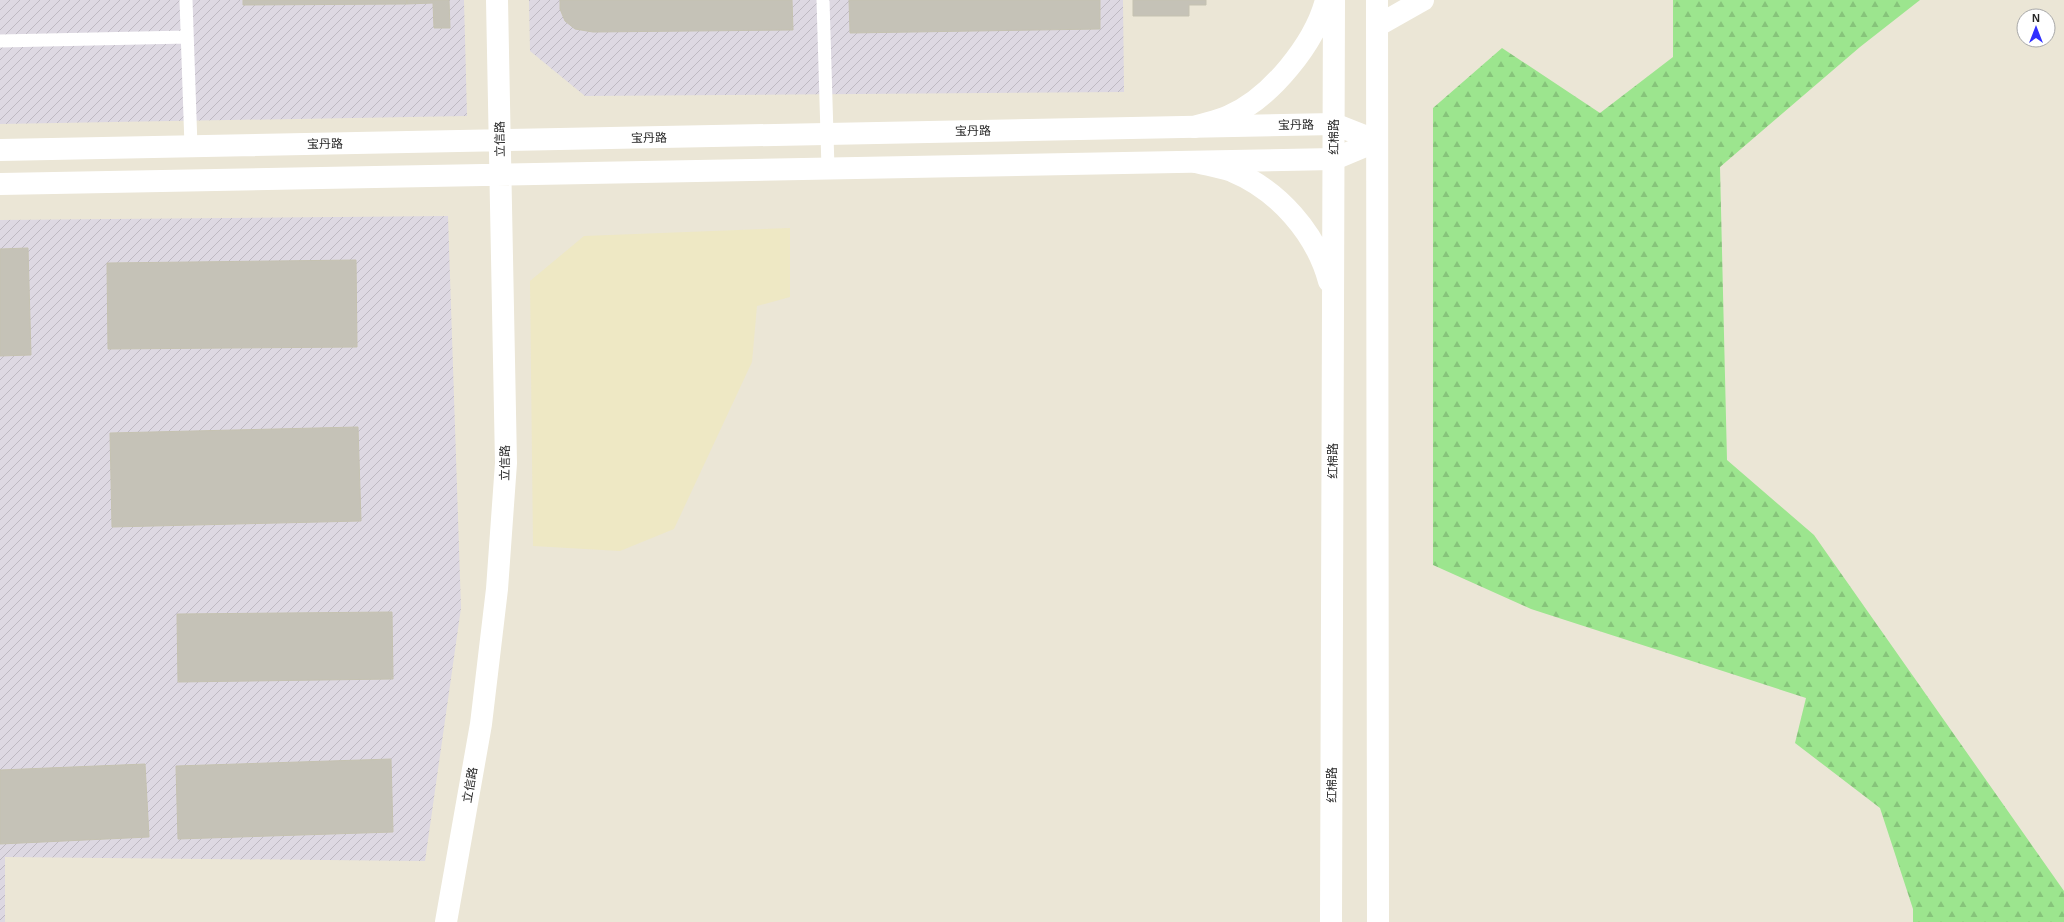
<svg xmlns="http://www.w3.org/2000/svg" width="2064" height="922" viewBox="0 0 2064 922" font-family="Helvetica,'Noto Sans SC',sans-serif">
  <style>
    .industrial { fill: url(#industrial-furrows) }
    .education { fill: #eee8c4 }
    .forest { fill: url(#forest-firs) }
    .building { fill: #c5c2b7; stroke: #c5c2b1 }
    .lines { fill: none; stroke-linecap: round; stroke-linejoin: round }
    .service { stroke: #fff; stroke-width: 13 }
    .minor { stroke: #fff; stroke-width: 22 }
    .tertiary { stroke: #fff; stroke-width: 22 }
    .secondary { stroke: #fff; stroke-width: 22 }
    .labels { text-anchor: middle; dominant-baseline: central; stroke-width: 3; stroke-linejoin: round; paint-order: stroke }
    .street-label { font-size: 12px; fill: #262626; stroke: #fff }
  </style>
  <defs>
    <pattern id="industrial-furrows" width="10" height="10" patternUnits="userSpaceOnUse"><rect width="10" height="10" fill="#ddd8e2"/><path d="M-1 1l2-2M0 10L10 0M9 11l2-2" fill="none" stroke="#beb9c2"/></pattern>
    <pattern id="forest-firs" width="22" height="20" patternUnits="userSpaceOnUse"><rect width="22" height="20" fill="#9ce58e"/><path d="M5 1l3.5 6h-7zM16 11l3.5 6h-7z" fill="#86c47a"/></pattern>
  </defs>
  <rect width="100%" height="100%" fill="#ebe6d6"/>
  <path class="industrial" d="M0 0H464L467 116 0 124Z
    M529 0H1123L1124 92 585 96 530 51Z
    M448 216 461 608 425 861 5 857V922H0V220Z"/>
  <path class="education" d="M790 228V297L757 306 752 362 674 529 620 551 533 546 530 281 584 236Z"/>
  <path class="forest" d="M1673 0H1920L1860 47 1720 167 1727 460 1814 535 2064 891V922H1913V909L1880 808 1795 743 1806 698 1531 609 1433 565V108L1502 48 1600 113 1673 57Z"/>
  <path class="building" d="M243 0H407V4L243 5Z
    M407 0H449L450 28H434L433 3 407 4Z
    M560 0H792L793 30 593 32 575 29 565 21 560 9Z
    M849 0H1100V29L850 33Z
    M1133 0H1206V5H1189V16H1133Z
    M28 248 31 355 0 356V249Z
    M356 260 357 347 108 349 107 263Z
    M358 427 361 521 112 527 110 433Z
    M392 612 393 679 178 682 177 614Z
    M391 759 393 832 178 839 176 766Z
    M145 764 149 837 0 844V770Z"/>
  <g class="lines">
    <path class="service" d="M186 0 191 146
      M823 0 828 168
      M0 41 187 37"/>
    <path class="minor" d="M1377 26 1423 0"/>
    <path class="tertiary" d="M0 150 1334 124 1377 141
      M0 184 1334 159 1377 141
      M446 922 481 724 497 589 506 463 497 0"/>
    <path class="secondary" d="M1377 0 1378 922
      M1194 127C1206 123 1218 121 1229 116 1271 98 1315 43 1326 0
      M1196 162C1208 165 1221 167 1232 171 1278 190 1316 233 1329 281
      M1331 922 1334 0"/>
  </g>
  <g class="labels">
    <g class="street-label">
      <text transform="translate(1296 125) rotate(-1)">宝丹路</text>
      <text transform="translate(973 131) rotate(-1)">宝丹路</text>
      <text transform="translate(1334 137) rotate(-90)">红棉路</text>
      <text transform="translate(649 138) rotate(-1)">宝丹路</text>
      <text transform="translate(500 139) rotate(-91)">立信路</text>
      <text transform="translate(325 144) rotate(-1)">宝丹路</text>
      <text transform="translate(1333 461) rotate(-90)">红棉路</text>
      <text transform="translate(505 463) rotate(-89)">立信路</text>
      <text transform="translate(470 785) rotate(-80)">立信路</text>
      <text transform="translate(1332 785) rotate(-90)">红棉路</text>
    </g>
  </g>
  <g transform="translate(2036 28)"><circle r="19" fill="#ffffff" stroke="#a8a8a8"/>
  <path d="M0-3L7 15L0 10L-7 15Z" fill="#302fff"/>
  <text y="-6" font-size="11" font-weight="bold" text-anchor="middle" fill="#262626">N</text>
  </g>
</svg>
